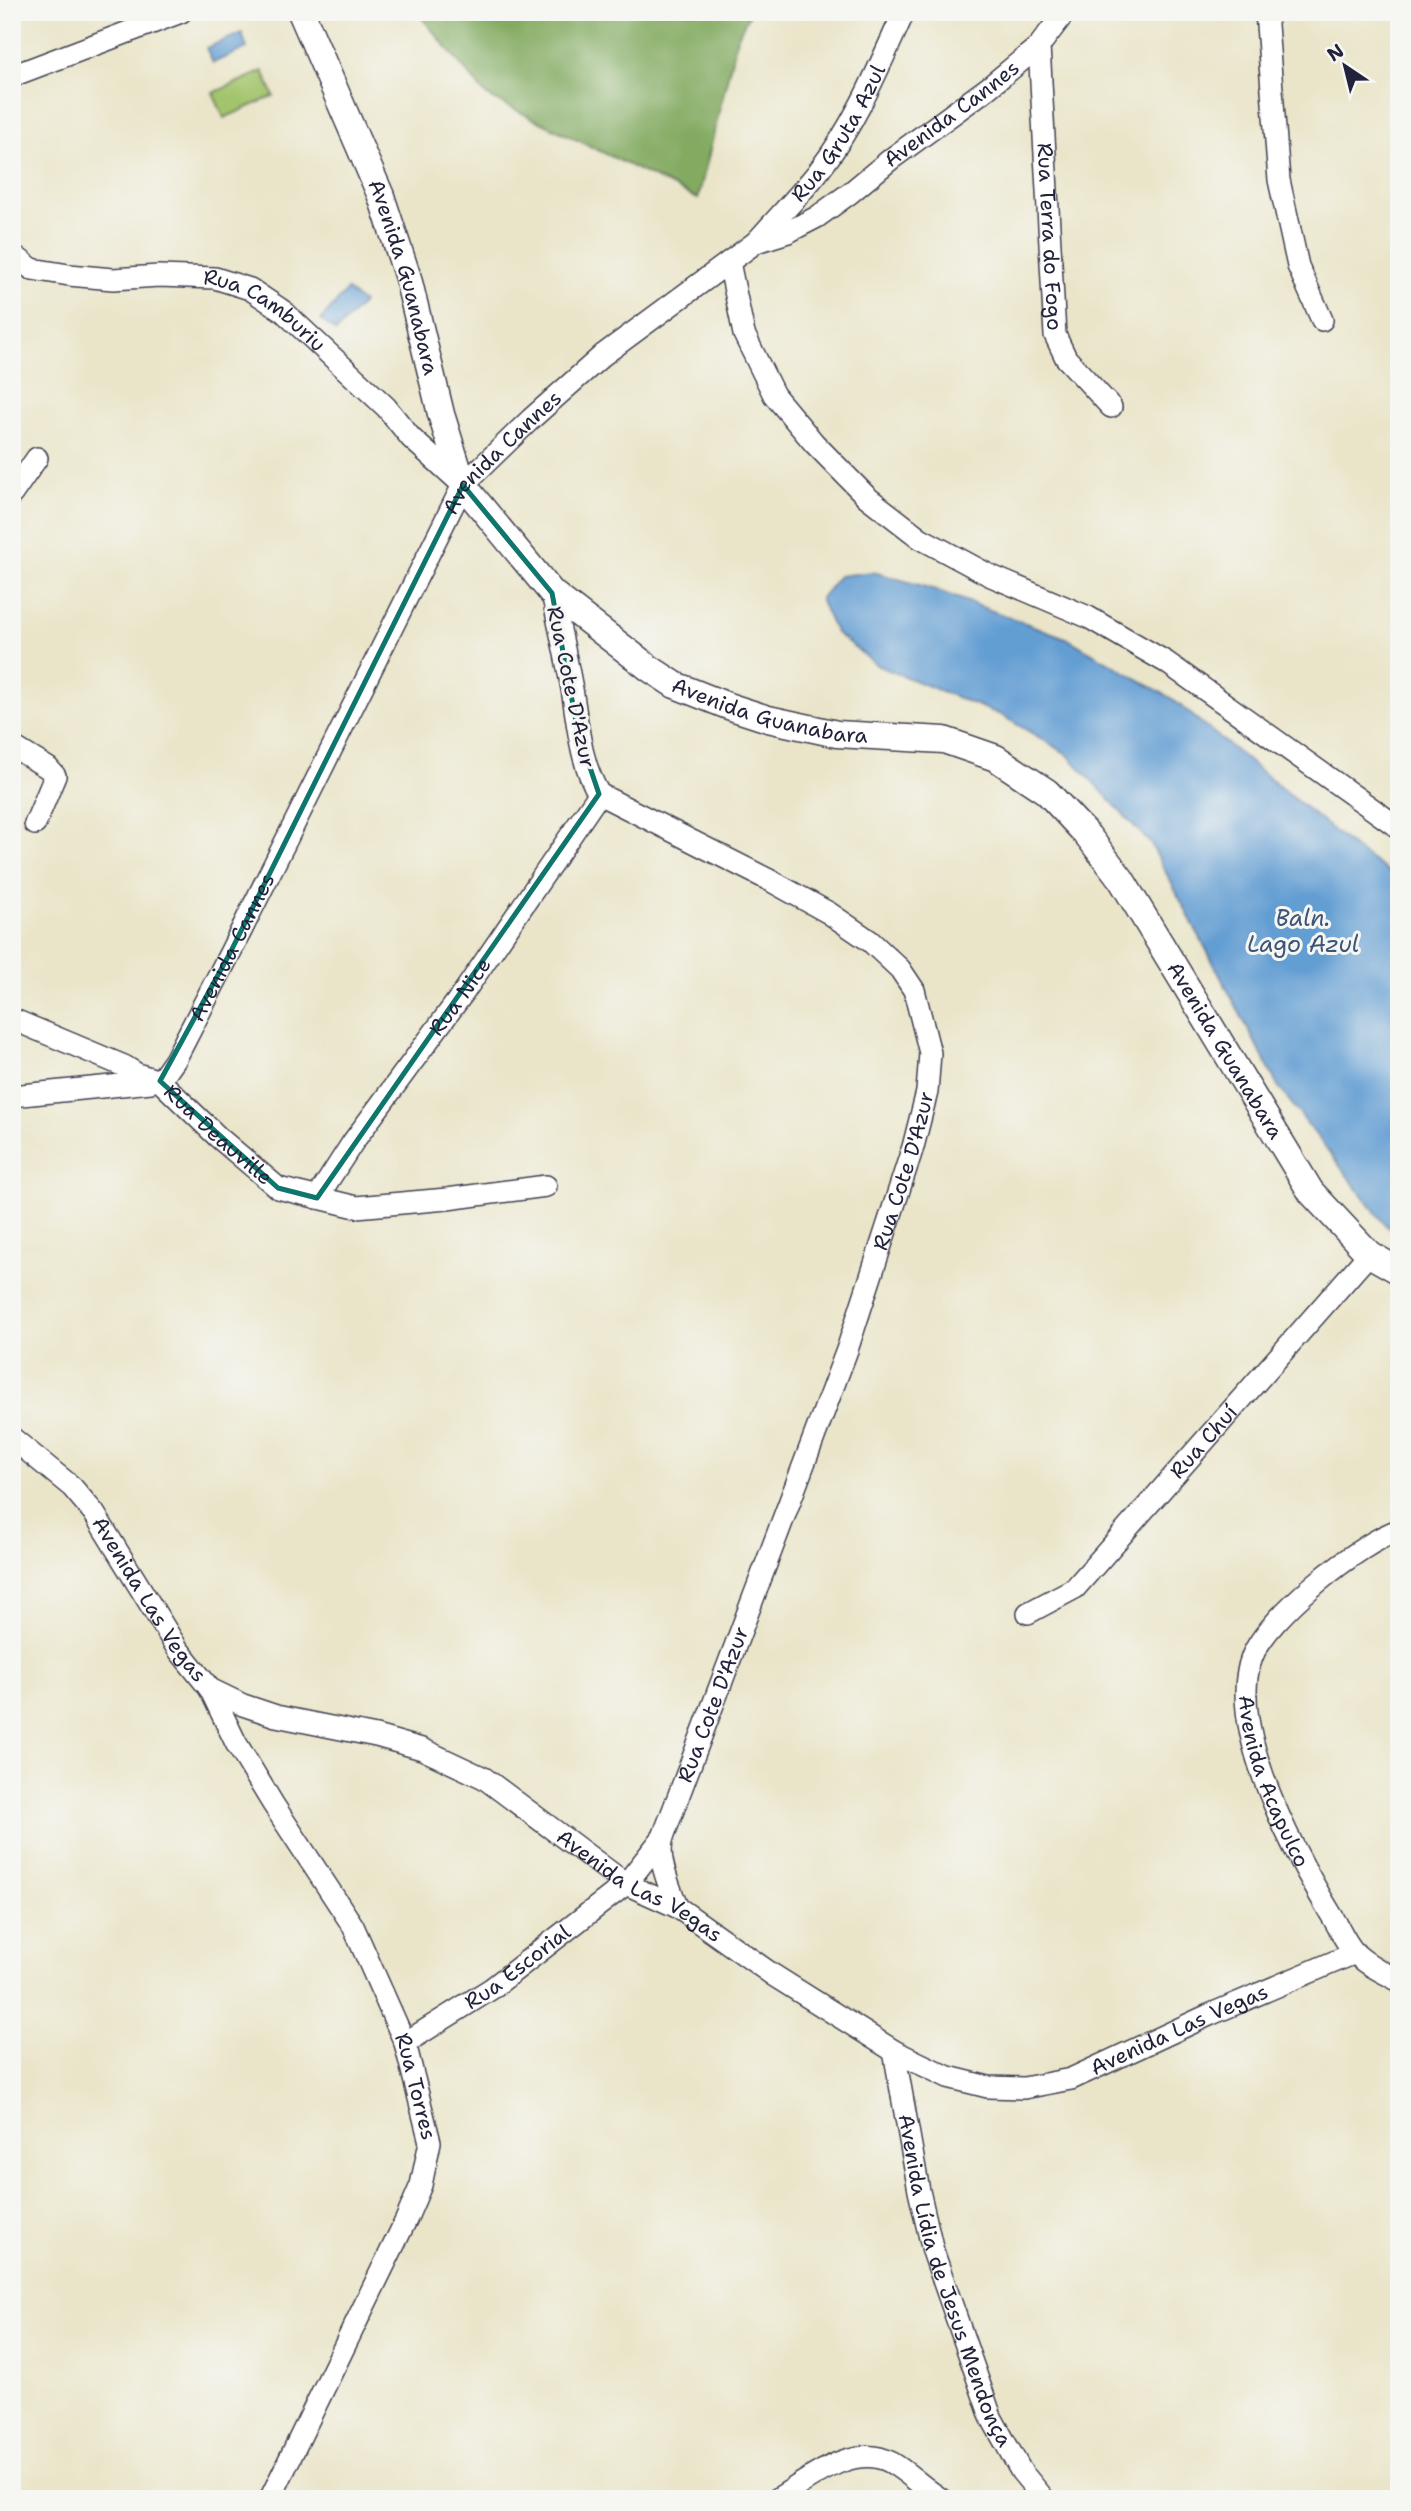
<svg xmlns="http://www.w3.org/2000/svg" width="1411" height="2511" viewBox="0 0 1411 2511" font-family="'Shantell Sans',sans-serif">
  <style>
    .green { fill: #a3c46c; stroke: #627354; stroke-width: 2 }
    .forest { fill: #82aa60; stroke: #52664e; stroke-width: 2 }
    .water { fill: #649ed3; stroke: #436087; stroke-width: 2 }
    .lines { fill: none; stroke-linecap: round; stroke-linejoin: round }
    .minor-casing { stroke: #403f50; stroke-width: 24 }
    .tertiary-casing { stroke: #403f50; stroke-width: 29 }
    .minor { stroke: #fff; stroke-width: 21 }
    .tertiary { stroke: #fff; stroke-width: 26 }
    .marked { fill: none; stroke: #0f766e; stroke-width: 5; stroke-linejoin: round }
    .labels { text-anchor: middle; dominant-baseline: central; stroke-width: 6; stroke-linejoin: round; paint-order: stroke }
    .street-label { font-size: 21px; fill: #22223b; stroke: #f6f6f2 }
    .water-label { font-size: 23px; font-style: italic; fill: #3c5478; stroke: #f6f6f2 }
  </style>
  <rect width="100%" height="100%" fill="#f6f6f2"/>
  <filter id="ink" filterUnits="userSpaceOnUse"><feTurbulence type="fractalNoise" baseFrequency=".0143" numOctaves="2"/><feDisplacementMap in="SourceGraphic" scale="14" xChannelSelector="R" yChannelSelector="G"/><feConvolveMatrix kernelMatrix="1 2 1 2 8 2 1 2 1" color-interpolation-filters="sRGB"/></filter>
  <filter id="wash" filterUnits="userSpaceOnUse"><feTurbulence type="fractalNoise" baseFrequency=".00686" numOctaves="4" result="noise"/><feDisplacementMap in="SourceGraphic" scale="28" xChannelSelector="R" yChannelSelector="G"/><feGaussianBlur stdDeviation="1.57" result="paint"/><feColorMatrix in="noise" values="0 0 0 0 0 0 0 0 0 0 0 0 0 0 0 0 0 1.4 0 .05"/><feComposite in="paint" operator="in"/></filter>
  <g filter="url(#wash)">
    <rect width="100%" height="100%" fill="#eae5c9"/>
    <path class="green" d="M263 71 274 96 224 118 213 93Z"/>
    <path class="forest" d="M417 12H750L737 38 698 199 487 96Z"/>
    <path class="water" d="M242 33 247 48 213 63 206 48Z
      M347 290 363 303 336 332 321 320Z
      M873 572 930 588 1066 638 1171 698 1357 850 1399 879V1233L1387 1227 1278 1086 1151 844 1067 754 1001 715 878 666 835 632 820 599 839 576Z"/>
  </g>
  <g filter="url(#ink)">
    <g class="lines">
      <g class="minor-casing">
        <g id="minor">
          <path d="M1266 12 1279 180 1298 266 1322 320"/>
          <path id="s1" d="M1039 46 1055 335 1066 358 1111 407"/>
          <path d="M12 76 181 12"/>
          <path id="s2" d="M757 241C777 218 799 196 818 172 855 125 879 67 904 12"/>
          <path id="s3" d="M12 254 32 269 69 275 113 279 159 276 215 278 250 289 283 311 386 407 411 438 463 485"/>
          <path d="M729 262 744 334 774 395 814 443 867 497 920 538 989 575 1088 617 1166 662 1399 828"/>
          <path d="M12 494 37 458"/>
          <path d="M12 746 48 768 55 776 35 824"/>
          <path id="s4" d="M12 1019 124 1066 137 1074 160 1081 218 1137 278 1188 356 1207 447 1199 546 1186"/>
          <path id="s5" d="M160 1081 175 1060 230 953 463 485 531 419 603 355 756 242 788 232 817 217 850 193 891 159 988 88 1039 46 1065 12"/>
          <path d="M12 1096 151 1082"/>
          <path id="s6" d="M317 1198 353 1142 464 992 599 794"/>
          <path id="s7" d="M12 1438 72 1487 94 1513 177 1648 210 1689 243 1705 276 1716 376 1736 422 1749 484 1778 626 1884 677 1907 773 1975 894 2051 948 2077 988 2087 1024 2088 1071 2079 1209 2015 1355 1953"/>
          <path id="s8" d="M1399 1530C1359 1543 1267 1617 1252 1657 1225 1727 1296 1856 1332 1916 1339 1927 1345 1942 1354 1952 1365 1964 1385 1973 1399 1981"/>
          <path id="s9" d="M1028 1613 1075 1588 1369 1254"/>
          <path id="s10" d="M210 1689 236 1743 273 1804 353 1926 405 2043 430 2142 421 2185 406 2220 270 2499"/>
          <path d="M663 1837C656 1859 670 1886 677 1907"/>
          <path id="s11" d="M405 2043 491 1989 626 1884 663 1837 847 1350 913 1147 927 1092 930 1053 914 990 900 969 870 941 829 913 773 882 599 794C580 762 578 725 572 689 566 657 559 625 552 593"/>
          <path id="s12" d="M894 2051 919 2191 933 2251 991 2417 1021 2471 1044 2499"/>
          <path d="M777 2499C809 2480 853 2441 892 2463 909 2473 923 2488 941 2499"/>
        </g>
      </g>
      <g class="tertiary-casing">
        <g id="tertiary">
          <path id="s13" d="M301 12 381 196 408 278 441 414 463 485 552 593 649 668 675 685 728 706 768 719 837 734 944 740 996 758 1047 792 1088 836 1121 879 1311 1192 1369 1254 1399 1271"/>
        </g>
      </g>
      <use href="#minor" class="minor"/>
      <use href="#tertiary" class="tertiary"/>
    </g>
  </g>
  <path class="marked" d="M463 485 552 593 578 732 599 794 317 1198 278 1188 160 1081 230 953Z"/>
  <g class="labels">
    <g class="street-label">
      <text stroke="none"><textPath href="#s5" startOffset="1286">Avenida Cannes</textPath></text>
      <text stroke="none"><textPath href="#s2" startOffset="136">Rua Gruta Azul</textPath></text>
      <text stroke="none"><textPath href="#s1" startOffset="191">Rua Terra do Fogo</textPath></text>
      <text stroke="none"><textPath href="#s13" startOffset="285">Avenida Guanabara</textPath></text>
      <text stroke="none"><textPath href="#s3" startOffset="268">Rua Camburiu</textPath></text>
      <text stroke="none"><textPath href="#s5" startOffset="719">Avenida Cannes</textPath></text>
      <text transform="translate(571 687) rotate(78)">Rua Cote D'Azur</text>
      <text stroke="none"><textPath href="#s13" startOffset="894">Avenida Guanabara</textPath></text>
      <text stroke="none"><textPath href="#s5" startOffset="152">Avenida Cannes</textPath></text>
      <text stroke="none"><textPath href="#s6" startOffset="247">Rua Nice</textPath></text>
      <text stroke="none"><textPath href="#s13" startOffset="1503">Avenida Guanabara</textPath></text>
      <text stroke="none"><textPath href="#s4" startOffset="240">Rua Deauville</textPath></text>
      <text stroke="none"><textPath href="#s11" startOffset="1041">Rua Cote D'Azur</textPath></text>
      <text stroke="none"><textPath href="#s9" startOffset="248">Rua Chuí</textPath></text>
      <text stroke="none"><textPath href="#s7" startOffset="214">Avenida Las Vegas</textPath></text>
      <text stroke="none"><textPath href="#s11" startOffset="474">Rua Cote D'Azur</textPath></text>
      <text stroke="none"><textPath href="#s8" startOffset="327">Avenida Acapulco</textPath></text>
      <text stroke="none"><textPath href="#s7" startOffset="802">Avenida Las Vegas</textPath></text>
      <text stroke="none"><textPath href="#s11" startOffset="136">Rua Escorial</textPath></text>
      <text stroke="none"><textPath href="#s7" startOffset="1410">Avenida Las Vegas</textPath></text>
      <text stroke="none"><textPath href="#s10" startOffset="450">Rua Torres</textPath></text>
      <text stroke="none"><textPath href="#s12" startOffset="238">Avenida Lídia de Jesus Mendonça</textPath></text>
    </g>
    <g class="water-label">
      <text x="1303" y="918">Baln.<tspan x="1303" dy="26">Lago Azul</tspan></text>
    </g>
  </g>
  <rect width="1411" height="2511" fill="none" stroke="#f6f6f2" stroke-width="42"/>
  <g transform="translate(1345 66) rotate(325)" stroke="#f6f6f2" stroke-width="5" paint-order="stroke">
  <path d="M0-5L12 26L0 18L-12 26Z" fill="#22223b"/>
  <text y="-10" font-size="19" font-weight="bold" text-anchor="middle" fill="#22223b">N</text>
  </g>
</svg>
